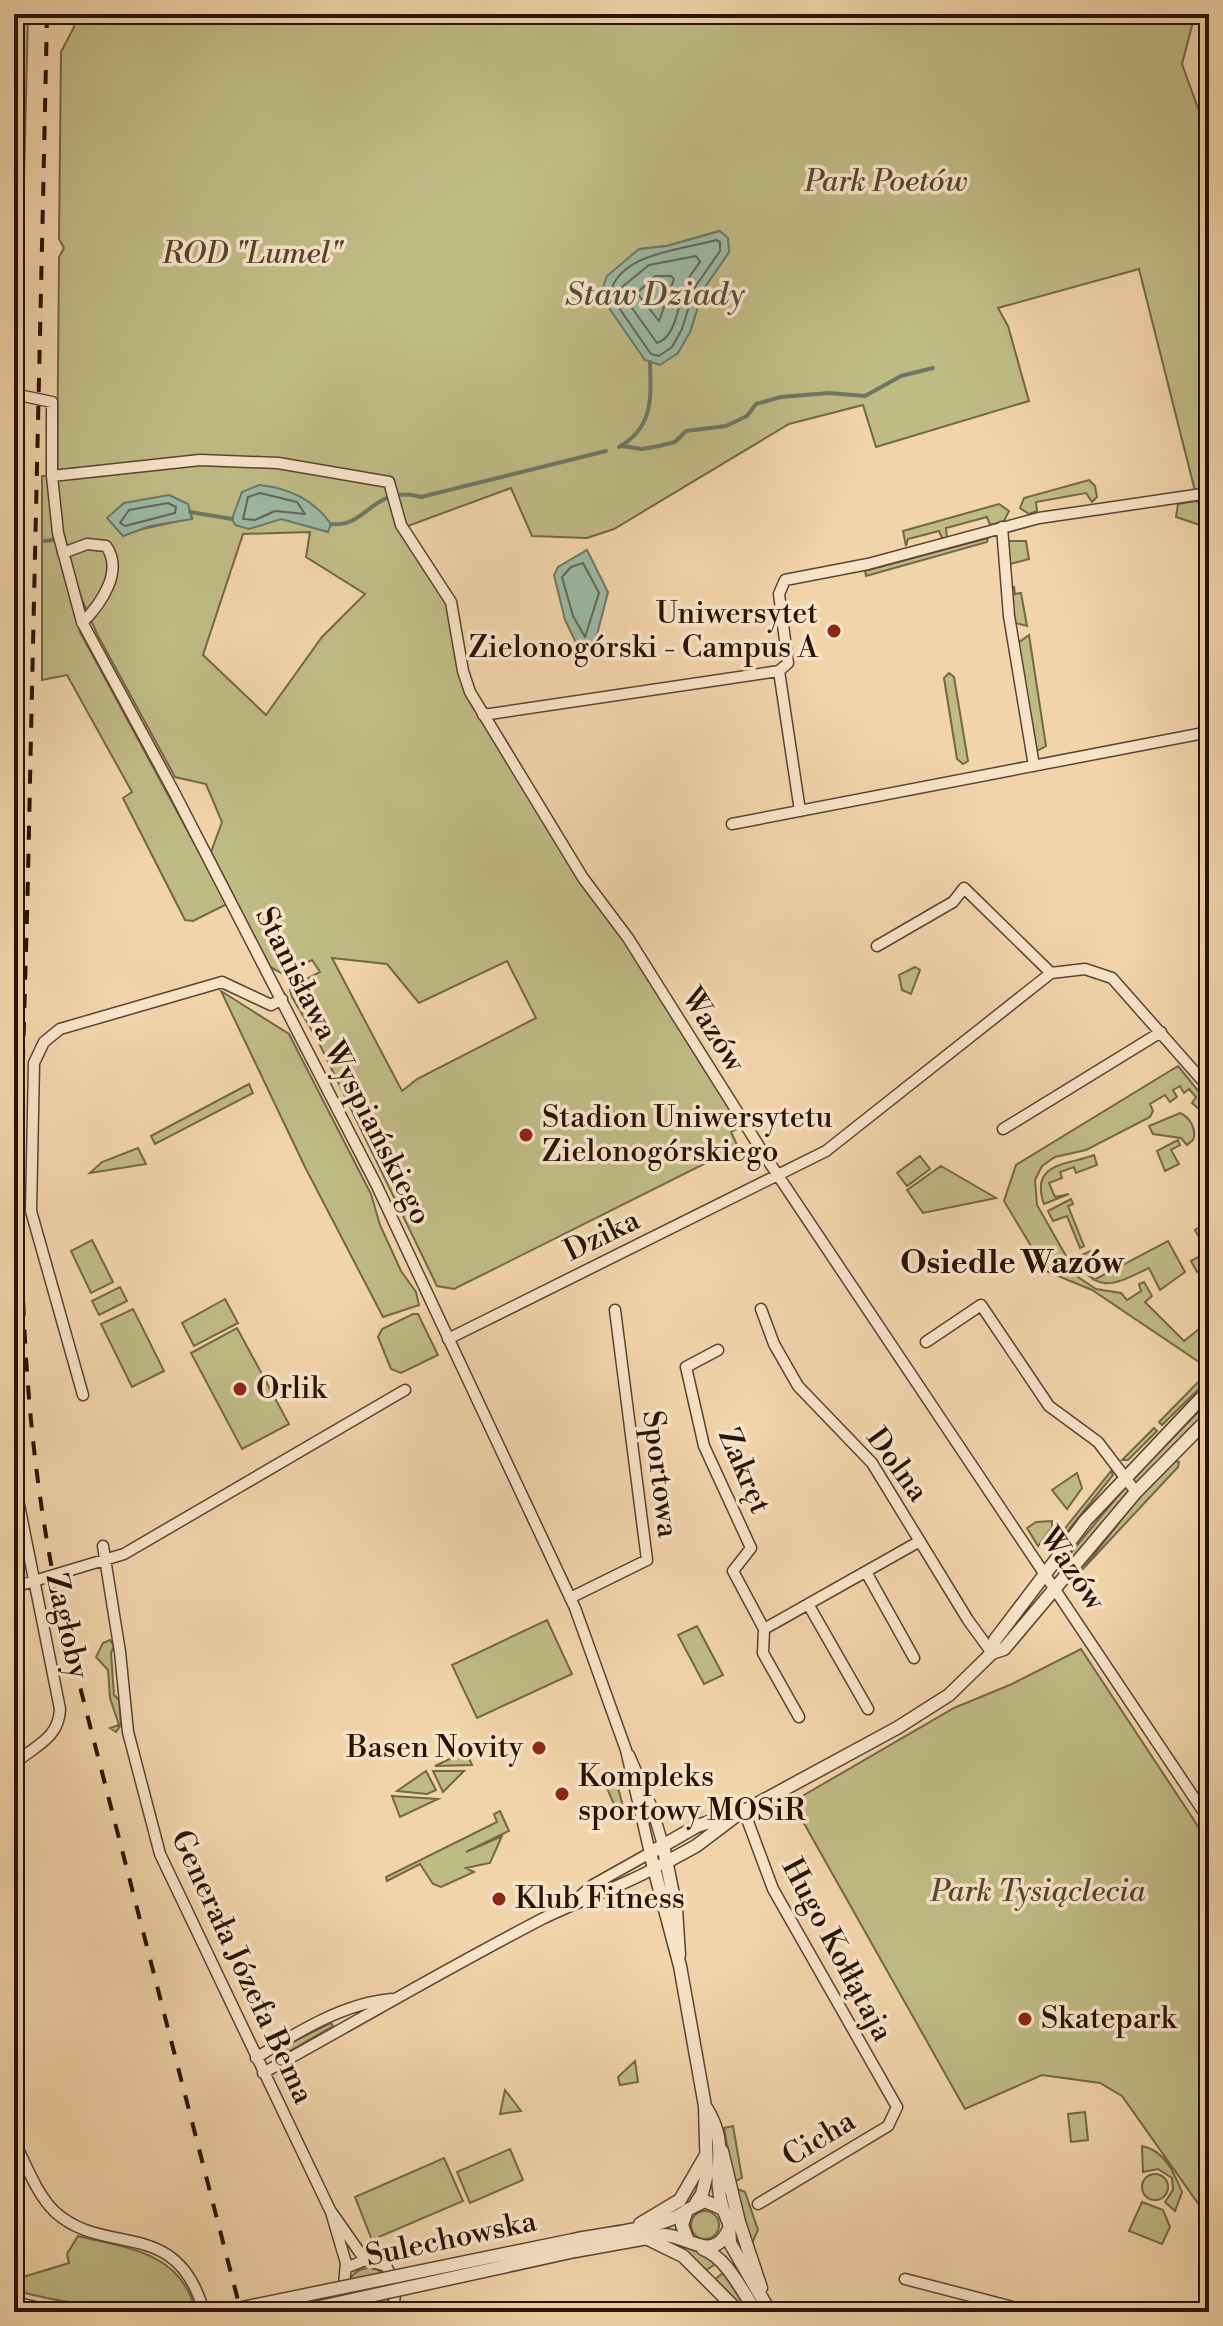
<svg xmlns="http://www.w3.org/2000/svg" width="1223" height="2326" viewBox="0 0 1223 2326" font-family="'Libre Bodoni',serif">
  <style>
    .green { fill: #bfbb85; stroke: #746746; stroke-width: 2; fill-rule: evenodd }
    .water { fill: #9cb9a5; stroke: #6e7766; stroke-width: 2 }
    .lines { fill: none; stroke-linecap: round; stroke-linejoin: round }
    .shore { stroke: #626656; stroke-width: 2 }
    .stream { stroke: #6e7766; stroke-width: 4 }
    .minor-casing { stroke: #5b4330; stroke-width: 13 }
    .tertiary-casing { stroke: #5b4330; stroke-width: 15 }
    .minor { stroke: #f7e3c8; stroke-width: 10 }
    .tertiary { stroke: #f7e3c8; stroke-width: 12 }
    .rail { stroke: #291307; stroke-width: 4; stroke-dasharray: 14 14; stroke-linecap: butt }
    .tertiary-bridge-casing { stroke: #5b4330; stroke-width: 15; stroke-linecap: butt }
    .tertiary-bridge { stroke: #f7e3c8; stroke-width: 12 }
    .poi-dot { fill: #8f2418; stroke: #f7e3c8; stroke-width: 3 }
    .labels { text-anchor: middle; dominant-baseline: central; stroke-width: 7; stroke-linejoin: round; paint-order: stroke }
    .park-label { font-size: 30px; font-style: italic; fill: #56452d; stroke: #f7e3c8 }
    .poi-label { font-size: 30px; fill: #291307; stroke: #f7e3c8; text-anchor: start }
    .street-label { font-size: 30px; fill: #291307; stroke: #f7e3c8 }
    .water-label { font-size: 32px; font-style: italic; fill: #514d3e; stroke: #f7e3c8 }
    .neighbourhood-label { font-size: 32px; font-weight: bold; fill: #291307; stroke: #f7e3c8 }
  </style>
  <rect width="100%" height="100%" fill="#f2d4aa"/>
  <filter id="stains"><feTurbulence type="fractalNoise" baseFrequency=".0025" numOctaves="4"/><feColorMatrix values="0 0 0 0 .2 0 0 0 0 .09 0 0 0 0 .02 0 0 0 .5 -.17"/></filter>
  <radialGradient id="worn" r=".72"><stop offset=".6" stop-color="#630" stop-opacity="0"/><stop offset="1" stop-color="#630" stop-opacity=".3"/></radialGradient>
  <path class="green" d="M14 14H28L19 389 14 388Z
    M74 14H1195L1182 64 1209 139V492L1196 495 1139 269 998 308 1008 326 1029 401 876 447 863 405 789 424 614 529 587 538 532 536 511 488 405 527 452 603 468 692 594 896 624 932 742 1126 731 1132 738 1147 454 1289 437 1286 318 1041 292 997 290 990 293 986 320 972 312 960 283 974 270 967 211 852 222 822 206 784 175 777 97 634 79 593 62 530 57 481 59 257 64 248 59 239 61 52 74 27ZM719 231 729 252 703 290 690 332 645 360 635 342 639 249 667 246ZM124 503 188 504 192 518 134 531 116 512ZM310 532 306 557 365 594 322 637 266 715 203 655 243 534ZM332 958 387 964 419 1003 507 961 536 1018 417 1079 402 1091Z
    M14 404 19 405 14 496Z
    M42 476H50L80 632 227 904 193 921 185 920 123 798 132 792 67 675 42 680Z
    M1089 480 1095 486 1097 497 1092 502 1086 493 1036 502 1037 511 1029 514 1020 508 1024 498Z
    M1196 501 1206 505 1209 528 1176 517 1178 504Z
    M999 504 1009 511 1004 521 990 525 987 517 946 528 947 538H942L939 531 908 539 906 546 903 531Z
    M988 538 987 542 866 576 865 571Z
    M1007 541H1026L1029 559 1010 564V585Z
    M1010 587H1014L1015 594 1021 593 1027 626 1015 623Z
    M1029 635 1046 746 1037 751 1018 643Z
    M949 673 954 677 968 761 963 764 957 759 944 678Z
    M915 967 920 970 911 994 902 990 899 975Z
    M221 991 289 1034 371 1194 380 1225 401 1271 416 1292 419 1305 383 1317 305 1167Z
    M1178 1066 1209 1104V1118L1192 1103 1196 1097 1189 1089 1184 1093 1180 1086 1173 1090 1177 1097 1170 1102 1165 1095 1150 1104 1153 1111 1150 1117 1086 1150 1055 1157 1042 1166 1035 1180 1037 1205 1078 1277 1096 1289 1121 1293 1127 1300 1141 1291 1139 1284 1144 1282 1152 1296 1145 1302 1184 1341 1209 1321V1358L1202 1364 1092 1290 1046 1271 1004 1201 1016 1165Z
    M249 1084 253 1093 155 1144 151 1136Z
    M1180 1113C1190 1117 1197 1130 1193 1140L1187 1145 1181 1138 1153 1134 1149 1126Z
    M1178 1140 1180 1145 1171 1150 1179 1164 1165 1171 1157 1151Z
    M138 1148 146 1164 90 1173 102 1162Z
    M1094 1155 1097 1165 1076 1173 1074 1167 1060 1172 1062 1178 1049 1183 1055 1197 1069 1194 1044 1204C1029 1162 1069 1165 1094 1155Z
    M920 1156 930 1169 907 1186 897 1173Z
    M941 1166 996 1198 923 1213 907 1190Z
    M1071 1199 1073 1204 1068 1206 1084 1246 1080 1248 1067 1216 1053 1221 1048 1211Z
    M1209 1222V1263L1197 1272 1191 1261 1207 1252 1195 1230Z
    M92 1240 113 1282 91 1293 71 1251Z
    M1168 1241 1185 1272 1160 1290 1149 1268C1117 1283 1097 1297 1075 1258L1095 1249 1100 1259 1086 1267 1094 1280Z
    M120 1287 127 1301 99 1315 92 1301Z
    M225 1299 238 1323 194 1346 182 1323Z
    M133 1309 164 1371 132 1387 101 1324Z
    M413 1314H418L438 1355 401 1373 391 1369 378 1337 382 1329Z
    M237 1328 289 1424 242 1449 191 1353Z
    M1209 1371V1379L1162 1425 1159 1422Z
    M1209 1401V1409L1128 1492 1072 1559 1068 1556 1132 1479Z
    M1154 1428 1157 1431 1128 1460H1122Z
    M1175 1461 1179 1462 1178 1467 1081 1571 1138 1499Z
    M1111 1471 1113 1475 1057 1544 1054 1542Z
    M1077 1473 1082 1488 1067 1509 1052 1490Z
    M1052 1521V1527L1038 1546 1027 1528 1036 1522Z
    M547 1620 572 1674 477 1718 452 1665Z
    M697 1626 723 1675 704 1684 678 1635Z
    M110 1640 114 1646 111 1653 114 1695 119 1700 121 1725 116 1732 110 1728 119 1725 110 1698 108 1670 96 1657 103 1643Z
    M1081 1649 1209 1843V2219L1122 2096 1100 2083 1042 2075 965 2109 792 1802 954 1708 1012 1684Z
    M466 1751 472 1765 435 1766Z
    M426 1771 436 1790 427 1794 397 1791Z
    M433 1771H464L443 1792Z
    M612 1779 616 1780 625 1814 620 1819 613 1813 617 1811 606 1786Z
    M392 1796 438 1799 400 1817Z
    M500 1811 509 1831 466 1852 502 1836 490 1863 466 1868 474 1872 441 1887 433 1884 420 1864 387 1881 386 1877 497 1822 494 1814Z
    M331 2023 333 2026 288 2052 285 2046Z
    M635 2061 638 2082 620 2085 618 2077Z
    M505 2090 521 2111 500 2114Z
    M1085 2112 1088 2140 1071 2142 1068 2114Z
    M733 2126 742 2178 734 2182 724 2128Z
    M1142 2146C1164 2150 1174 2172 1182 2192L1175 2211 1165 2202 1173 2190 1172 2178 1158 2169 1143 2172Z
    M510 2149 523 2180 470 2203 457 2172Z
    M444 2158 463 2201 372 2240 355 2197Z
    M1142 2187a13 13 0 1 1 26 0a13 13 0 1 1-26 0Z
    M735 2188 745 2192 758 2230 753 2241 749 2243Z
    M1142 2202 1163 2210 1170 2227 1162 2244 1129 2231Z
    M691 2225a14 14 0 1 1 28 0a14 14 0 1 1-28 0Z
    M78 2236C125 2248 177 2251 194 2305 132 2311 74 2307 14 2290L23 2287 20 2278 69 2263 67 2254Z
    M671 2239 708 2255 717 2263 705 2271 672 2244Z
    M347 2290a22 22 0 1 1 44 0a22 22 0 1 1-44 0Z
    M723 2273 750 2312H745L714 2280Z"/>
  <path class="water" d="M720 231 728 238 729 252 703 290 690 332 678 353 660 365 645 360 600 295 607 276 639 249 667 246Z
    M259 485C289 488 314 500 331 524L328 532 281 519 249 529 235 525 232 519 242 492Z
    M169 495 188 504 192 519 150 526 123 536 107 518 124 503Z
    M587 550 608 592 592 654 588 656 582 655 565 620 554 575 558 567Z"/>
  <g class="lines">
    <path class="shore" d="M716 240 720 242V251L695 287 682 329 672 347 659 356 651 354 610 295C617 253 682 250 716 240Z
      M696 256 700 262C695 269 689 276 686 284 678 302 677 337 657 343L622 294V287L649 265Z
      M655 276H671L674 279 659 321 637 293Z
      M260 493 297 502 305 514 275 511 255 520 243 519 248 497Z
      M168 503 176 507 175 513 125 526 120 523 129 510Z
      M583 563 599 593 585 637 573 616 562 577 571 567Z"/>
    <path class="stream" d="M622 446 642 449 659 446 675 442 686 431 726 426 747 416 756 404 781 397 829 393 865 396 901 376 933 368
      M619 447C654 427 651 397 650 362
      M190 512 232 519
      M331 524C368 528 372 484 421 497L606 451
      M14 537 20 539
      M44 541 53 540"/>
    <g class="minor-casing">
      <path id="minor" d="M14 394 52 402V476L58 533 82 622 174 792 376 1184 575 1608 626 1750 650 1853 593 1885 569 1906
        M52 476 200 460 278 463 389 482 401 525 451 602 463 671 470 692 583 878 628 938 767 1159 1209 1820
        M1002 527 1009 616 1034 766
        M63 553 87 544 106 546C124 571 101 604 82 623
        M779 671 800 811
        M483 715 779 671 788 663 779 594 785 580 868 564 1039 518 1209 493
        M732 824 1209 732
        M877 946 953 902 964 888 1051 973
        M1003 1129 1161 1032
        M761 1309 774 1344 798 1386 872 1463 968 1620 992 1653
        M448 1339 826 1151 1051 973 1085 969 1112 978 1209 1088
        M926 1342 981 1305 1049 1406 1098 1442 1136 1492
        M718 1350 686 1367 704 1446 751 1548 733 1571 764 1629 920 1541
        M83 1395 31 1211 34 1063 44 1042 60 1029 222 982 271 1005 282 999
        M14 1480 60 1709C59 1739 34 1746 14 1764
        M103 1546 120 1652 128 1732 160 1854 330 2210 365 2260
        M866 1572 914 1658
        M14 1587 124 1554 405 1390
        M570 1598 647 1560 615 1310
        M808 1604 868 1709
        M764 1629 763 1653 799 1717
        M629 1755 652 1808 663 1845
        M744 1811 773 1889 897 2107 888 2126 758 2204
        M256 2058C297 2032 344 2003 392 1999
        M263 2073C356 2022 447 1968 542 1919 578 1901 616 1889 653 1869
        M14 2141C26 2164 36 2193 54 2211 105 2259 177 2214 204 2312
        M331 2212 346 2263 343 2297 352 2312
        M346 2268 365 2260 386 2266 396 2285 393 2312
        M905 2279 1032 2312"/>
    </g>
    <g class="tertiary-casing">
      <path id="tertiary" d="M992 1653 995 1640 1086 1520 1209 1390
        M663 1845 676 1909 679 1955
        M663 1864 696 1846 741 1812
        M705 2106C732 2147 710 2170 723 2209
        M722 2151 739 2222 761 2288
        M696 2203 702 2194 707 2174 705 2106 680 1966 650 1853 697 1826 744 1811 897 1728 949 1695 992 1653 1004 1649 1136 1492 1209 1418
        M640 2224 680 2200 706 2155
        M644 2237 683 2256 739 2312
        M573 2240C604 2233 665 2229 687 2210
        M688 2241 682 2225 687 2210 705 2201 723 2209 729 2223 730 2243 770 2312
        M703 2249C727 2258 742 2291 756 2312
        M575 2251 664 2235C689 2236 712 2263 728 2231
        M14 2303 52 2312"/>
    </g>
    <use href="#minor" class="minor"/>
    <use href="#tertiary" class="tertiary"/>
    <path class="rail" d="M47 14C41 301 34 588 28 876 22 1128 6 1364 61 1613L241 2312"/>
    <g class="tertiary-bridge-casing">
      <path id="tertiary-bridge" d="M223 2312 573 2240
        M297 2312 575 2251"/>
    </g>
    <use href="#tertiary-bridge" class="tertiary-bridge"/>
  </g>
  <g class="poi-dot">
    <circle cx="834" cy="631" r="8"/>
    <circle cx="526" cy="1135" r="8"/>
    <circle cx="240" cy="1389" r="8"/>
    <circle cx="539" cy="1748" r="8"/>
    <circle cx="562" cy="1794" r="8"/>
    <circle cx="499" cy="1899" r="8"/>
    <circle cx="1025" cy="2019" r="8"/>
  </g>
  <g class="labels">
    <g class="park-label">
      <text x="886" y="182">Park Poetów</text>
      <text x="252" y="254">ROD "Lumel"</text>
      <text x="1038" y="1892">Park Tysiąclecia</text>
    </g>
    <g class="poi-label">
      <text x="818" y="614" text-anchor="end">Uniwersytet<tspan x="818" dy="34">Zielonogórski - Campus A</tspan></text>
      <text x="542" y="1118">Stadion Uniwersytetu<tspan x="542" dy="34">Zielonogórskiego</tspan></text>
      <text x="256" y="1389">Orlik</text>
      <text x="523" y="1748" text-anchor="end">Basen Novity</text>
      <text x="578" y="1777">Kompleks<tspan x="578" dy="34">sportowy MOSiR</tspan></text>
      <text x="515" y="1899">Klub Fitness</text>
      <text x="1041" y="2019">Skatepark</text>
    </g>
    <g class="street-label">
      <text transform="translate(713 1030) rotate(58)">Wazów</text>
      <text transform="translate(343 1066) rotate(63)">Stanisława Wyspiańskiego</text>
      <text transform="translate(602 1236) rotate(-26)">Dzika</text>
      <text transform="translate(897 1465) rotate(54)">Dolna</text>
      <text transform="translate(744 1471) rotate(67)">Zakręt</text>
      <text transform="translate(660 1474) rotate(83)">Sportowa</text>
      <text transform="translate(1072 1569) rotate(56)">Wazów</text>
      <text transform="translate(67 1626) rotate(77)">Zagłoby</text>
      <text transform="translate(837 1950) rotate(62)">Hugo Kołłątaja</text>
      <text transform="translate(242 1967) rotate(65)">Generała Józefa Bema</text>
      <text transform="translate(819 2139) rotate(-31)">Cicha</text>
      <text transform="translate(451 2239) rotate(-12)">Sulechowska</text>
    </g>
    <g class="water-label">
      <text x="655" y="295">Staw Dziady</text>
    </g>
    <g class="neighbourhood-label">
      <text x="1012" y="1263">Osiedle Wazów</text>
    </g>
  </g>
  <rect width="1223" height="2326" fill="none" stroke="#f2d4aa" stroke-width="48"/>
  <rect x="16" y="16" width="1191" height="2294" fill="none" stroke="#291307" stroke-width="4"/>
  <rect x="24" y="24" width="1175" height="2278" fill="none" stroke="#291307" stroke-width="2"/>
  <rect width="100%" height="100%" filter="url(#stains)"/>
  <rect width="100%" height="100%" fill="url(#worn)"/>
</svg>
